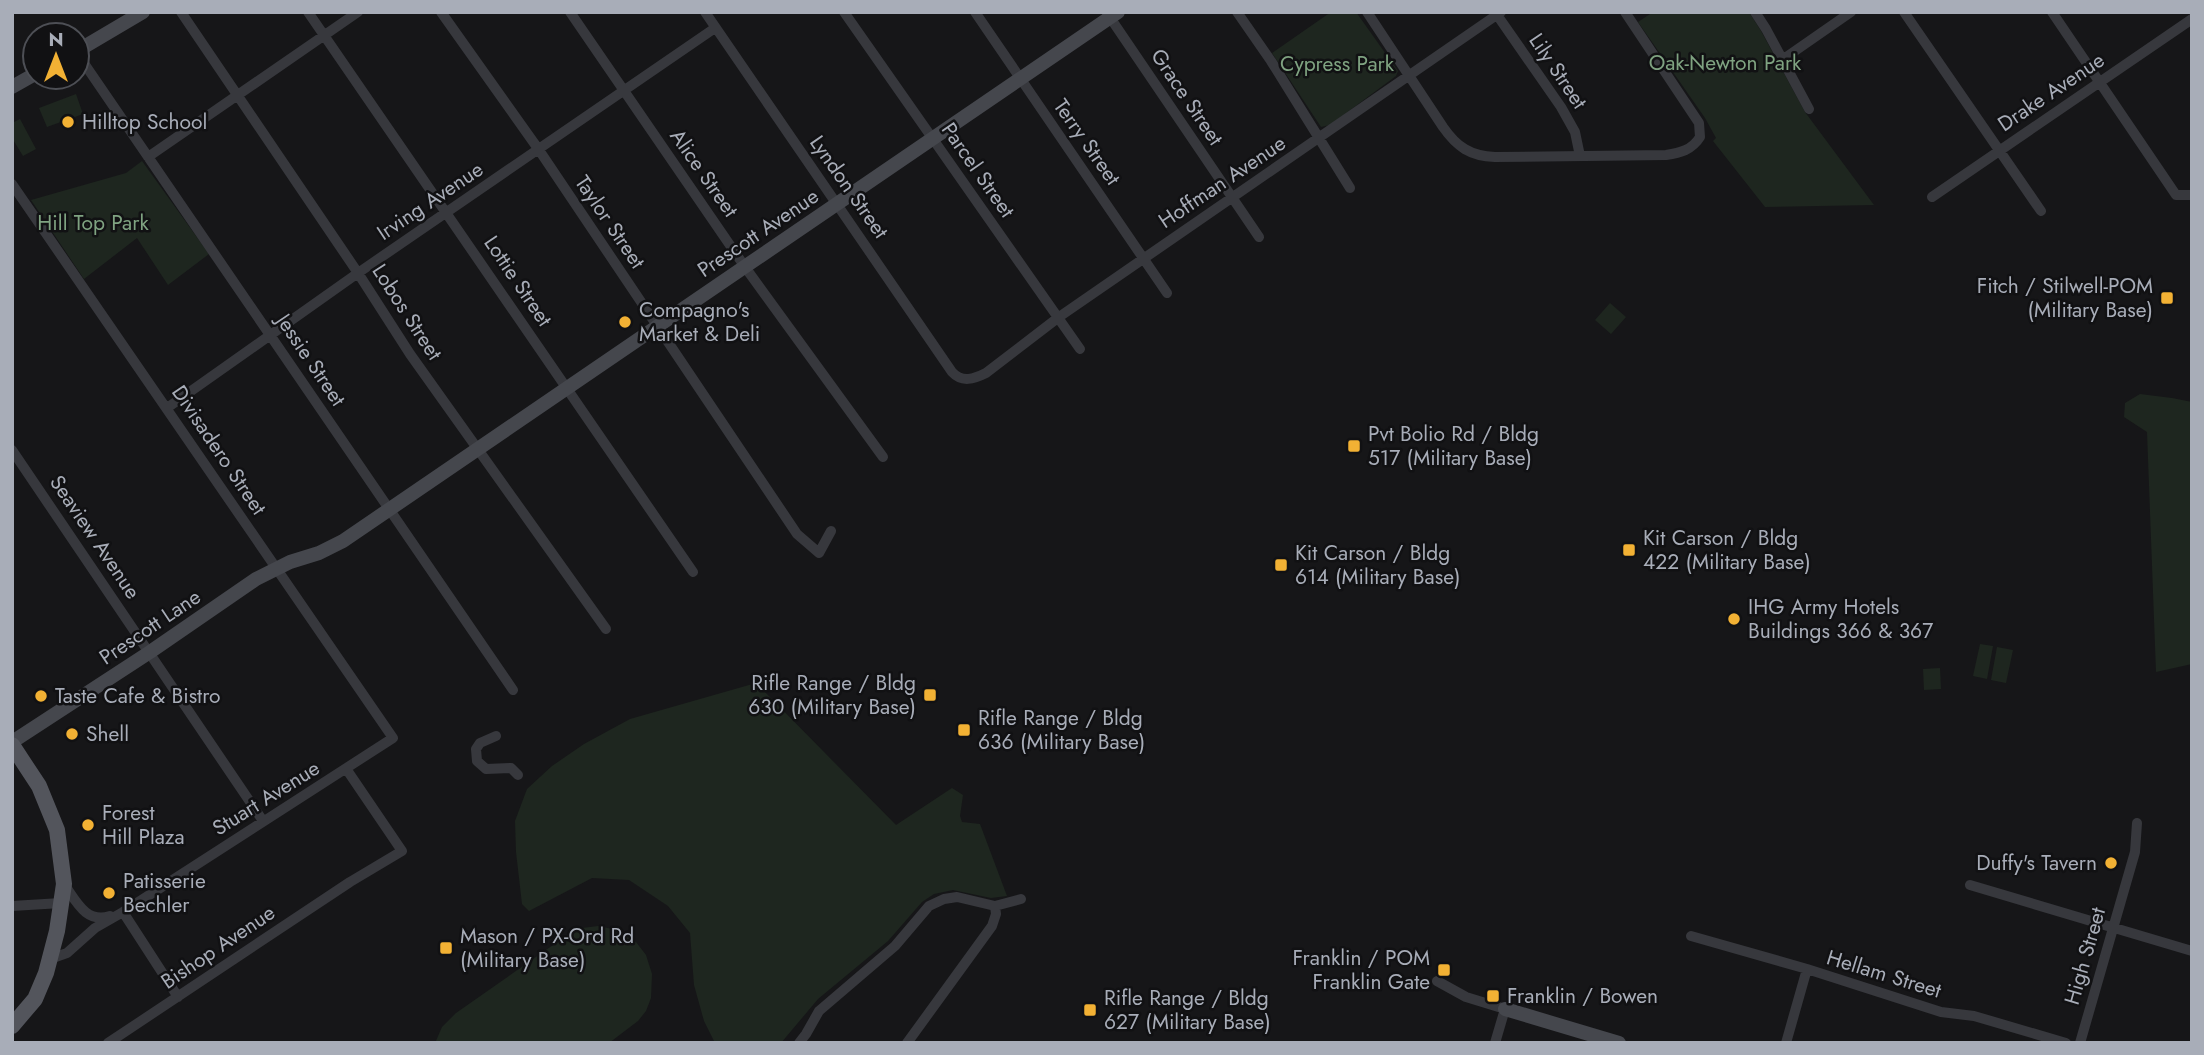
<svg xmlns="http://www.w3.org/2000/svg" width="2204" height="1055" viewBox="0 0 2204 1055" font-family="Jost,sans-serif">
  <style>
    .green { fill: #1e261f }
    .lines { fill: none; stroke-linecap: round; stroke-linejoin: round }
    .street { stroke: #37383d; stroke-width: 10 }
    .secondary { stroke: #45474d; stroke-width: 14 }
    .primary { stroke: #53555c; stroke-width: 16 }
    .poi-dot { fill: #f2b134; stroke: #111113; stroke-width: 2.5 }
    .labels { text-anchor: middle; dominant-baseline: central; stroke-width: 5; stroke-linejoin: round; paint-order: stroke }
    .park-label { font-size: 21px; fill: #7fa381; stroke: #111113 }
    .street-label { font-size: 21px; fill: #a8adb8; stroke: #111113 }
    .poi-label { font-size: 21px; fill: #a8adb8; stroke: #111113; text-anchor: start }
  </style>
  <rect width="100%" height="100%" fill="#161618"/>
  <path class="green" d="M1331 12H1356L1398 71 1396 76 1330 125 1321 127 1272 53Z
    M1653 12H1749L1761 31 1805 112 1874 205 1765 207 1713 141 1716 138 1705 118 1638 22Z
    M76 94 83 114 47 127 39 108Z
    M20 119 36 149 23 156 12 138V123Z
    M142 161 209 254 168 285 137 238 84 279 31 200 126 173Z
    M1610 303 1626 317 1611 334 1595 320Z
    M2140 394 2172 398 2192 402V664L2156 672 2147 432 2124 417 2125 403Z
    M1980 644 1993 646 1987 679 1973 676Z
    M1997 647 2013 650 2006 683 1991 680Z
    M1940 668 1941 689 1924 690 1923 669Z
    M756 683 896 825 952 788 963 795 960 816 962 822 980 824 1007 896 991 898 953 890 934 894 922 902 888 941 818 999 781 1043H715L704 1021 694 985 690 933 668 906 629 880 592 878 529 911 522 904 516 852 515 821 527 789 552 766 584 744 630 719Z
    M598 926 617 930 636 942 646 955 652 974 651 998 646 1011 638 1021 609 1043H435L442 1027 456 1013 563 938 582 928Z"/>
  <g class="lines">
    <path class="street" d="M181 12 358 273 410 354 606 629
      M308 12 693 572
      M441 12 539 150 797 534 819 553 831 531
      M570 12 745 267 883 457
      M705 12 952 372C962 383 974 379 986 373L1059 317 1501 12
      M844 12 1080 349
      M975 12 1167 293
      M1237 12 1271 61 1350 188
      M1367 12 1443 127C1457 147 1470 156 1495 157L1666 155C1680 153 1692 150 1700 137L1699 123 1625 12
      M1495 12 1561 107 1575 132 1580 156
      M1755 12 1766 29 1809 109
      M1904 12 2041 211
      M2052 12 2176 195H2192
      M1107 13 1259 237
      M77 53 513 690
      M1782 60 1851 12
      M148 157 358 12
      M12 184 393 738 123 912 95 928 67 953 50 959
      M1932 197 2192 19
      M167 408 358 273 715 28
      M12 450 263 821
      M496 736 480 743 476 749 477 761 486 769 511 768 518 775
      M64 884C76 901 86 924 110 916
      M1970 885 2192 951
      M12 906 61 903
      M123 912 178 997
      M1691 936 1807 969 1941 1012 1974 1016 2066 1043
      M1437 981 1466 997 1505 1009 1495 1043
      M108 1043 350 882 402 851 347 770
      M799 1043 806 1034 819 1011 895 946 929 906 944 899 957 897 995 906 1021 899
      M907 1043 992 926 996 914 995 906
      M1786 1043 1807 969
      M2080 1043 2135 852 2137 823"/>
    <path class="secondary" d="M77 51 143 12
      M12 87 35 74
      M12 742 150 652 256 579 290 562 319 553 343 541 1118 12
      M1505 1009 1619 1043"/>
    <path class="primary" d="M12 745 39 786 57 830 64 884 57 931 46 973 35 999 12 1026"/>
  </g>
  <g class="poi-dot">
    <circle cx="68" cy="122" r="7"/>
    <rect x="2160" y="291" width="14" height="14" rx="3.5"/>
    <circle cx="625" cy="322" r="7"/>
    <rect x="1347" y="439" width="14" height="14" rx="3.5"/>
    <rect x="1622" y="543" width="14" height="14" rx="3.5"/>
    <rect x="1274" y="558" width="14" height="14" rx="3.5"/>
    <circle cx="1734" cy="619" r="7"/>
    <rect x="923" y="688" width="14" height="14" rx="3.5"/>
    <circle cx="41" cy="696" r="7"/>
    <rect x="957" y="723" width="14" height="14" rx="3.5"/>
    <circle cx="72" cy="734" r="7"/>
    <circle cx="88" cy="825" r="7"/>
    <circle cx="2111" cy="863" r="7"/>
    <circle cx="109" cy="893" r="7"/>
    <rect x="439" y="941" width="14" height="14" rx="3.5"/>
    <rect x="1437" y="963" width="14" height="14" rx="3.5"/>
    <rect x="1486" y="989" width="14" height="14" rx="3.5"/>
    <rect x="1083" y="1003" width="14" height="14" rx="3.5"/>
  </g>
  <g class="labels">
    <g class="park-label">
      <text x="1725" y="63">Oak-Newton Park</text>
      <text x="1337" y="64">Cypress Park</text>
      <text x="93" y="223">Hill Top Park</text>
    </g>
    <g class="street-label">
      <text transform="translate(1558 71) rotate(56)">Lily Street</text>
      <text transform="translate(2051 92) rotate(-34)">Drake Avenue</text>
      <text transform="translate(1187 97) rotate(56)">Grace Street</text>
      <text transform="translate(1087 142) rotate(55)">Terry Street</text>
      <text transform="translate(978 170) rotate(55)">Parcel Street</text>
      <text transform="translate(704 173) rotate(55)">Alice Street</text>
      <text transform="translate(1222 182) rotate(-34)">Hoffman Avenue</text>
      <text transform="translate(849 187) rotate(55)">Lyndon Street</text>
      <text transform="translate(430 201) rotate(-34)">Irving Avenue</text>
      <text transform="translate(610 222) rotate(56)">Taylor Street</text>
      <text transform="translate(758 233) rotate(-34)">Prescott Avenue</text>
      <text transform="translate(518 281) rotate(56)">Lottie Street</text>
      <text transform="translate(407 312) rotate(57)">Lobos Street</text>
      <text transform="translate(311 360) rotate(56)">Jessie Street</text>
      <text transform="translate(219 450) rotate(56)">Divisadero Street</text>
      <text transform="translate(95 537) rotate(56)">Seaview Avenue</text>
      <text transform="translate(150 627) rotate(-34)">Prescott Lane</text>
      <text transform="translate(266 798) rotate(-32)">Stuart Avenue</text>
      <text transform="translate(218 947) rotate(-34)">Bishop Avenue</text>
      <text transform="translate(2085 956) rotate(-74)">High Street</text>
      <text transform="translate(1884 974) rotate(17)">Hellam Street</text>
    </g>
    <g class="poi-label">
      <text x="82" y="122">Hilltop School</text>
      <text x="2153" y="286" text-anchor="end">Fitch / Stilwell-POM<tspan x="2153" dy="24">(Military Base)</tspan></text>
      <text x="639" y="310">Compagno's<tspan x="639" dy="24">Market &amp; Deli</tspan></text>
      <text x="1368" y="434">Pvt Bolio Rd / Bldg<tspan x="1368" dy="24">517 (Military Base)</tspan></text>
      <text x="1643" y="538">Kit Carson / Bldg<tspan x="1643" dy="24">422 (Military Base)</tspan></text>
      <text x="1295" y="553">Kit Carson / Bldg<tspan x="1295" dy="24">614 (Military Base)</tspan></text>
      <text x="1748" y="607">IHG Army Hotels<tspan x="1748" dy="24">Buildings 366 &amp; 367</tspan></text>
      <text x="916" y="683" text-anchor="end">Rifle Range / Bldg<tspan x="916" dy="24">630 (Military Base)</tspan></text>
      <text x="55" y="696">Taste Cafe &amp; Bistro</text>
      <text x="978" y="718">Rifle Range / Bldg<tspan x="978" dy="24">636 (Military Base)</tspan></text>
      <text x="86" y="734">Shell</text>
      <text x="102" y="813">Forest<tspan x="102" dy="24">Hill Plaza</tspan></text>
      <text x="2097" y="863" text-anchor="end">Duffy's Tavern</text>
      <text x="123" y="881">Patisserie<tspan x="123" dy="24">Bechler</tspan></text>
      <text x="460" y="936">Mason / PX-Ord Rd<tspan x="460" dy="24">(Military Base)</tspan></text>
      <text x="1430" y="958" text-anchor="end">Franklin / POM<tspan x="1430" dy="24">Franklin Gate</tspan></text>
      <text x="1507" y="996">Franklin / Bowen</text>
      <text x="1104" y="998">Rifle Range / Bldg<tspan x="1104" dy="24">627 (Military Base)</tspan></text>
    </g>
  </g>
  <rect width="2204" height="1055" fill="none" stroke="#a8adb8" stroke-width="28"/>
  <g transform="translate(56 56)"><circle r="33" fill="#111113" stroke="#4d4f55" stroke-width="2"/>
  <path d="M0-5L12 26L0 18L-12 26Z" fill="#f2b134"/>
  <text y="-10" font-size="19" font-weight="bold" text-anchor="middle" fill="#a8adb8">N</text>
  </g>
</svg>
